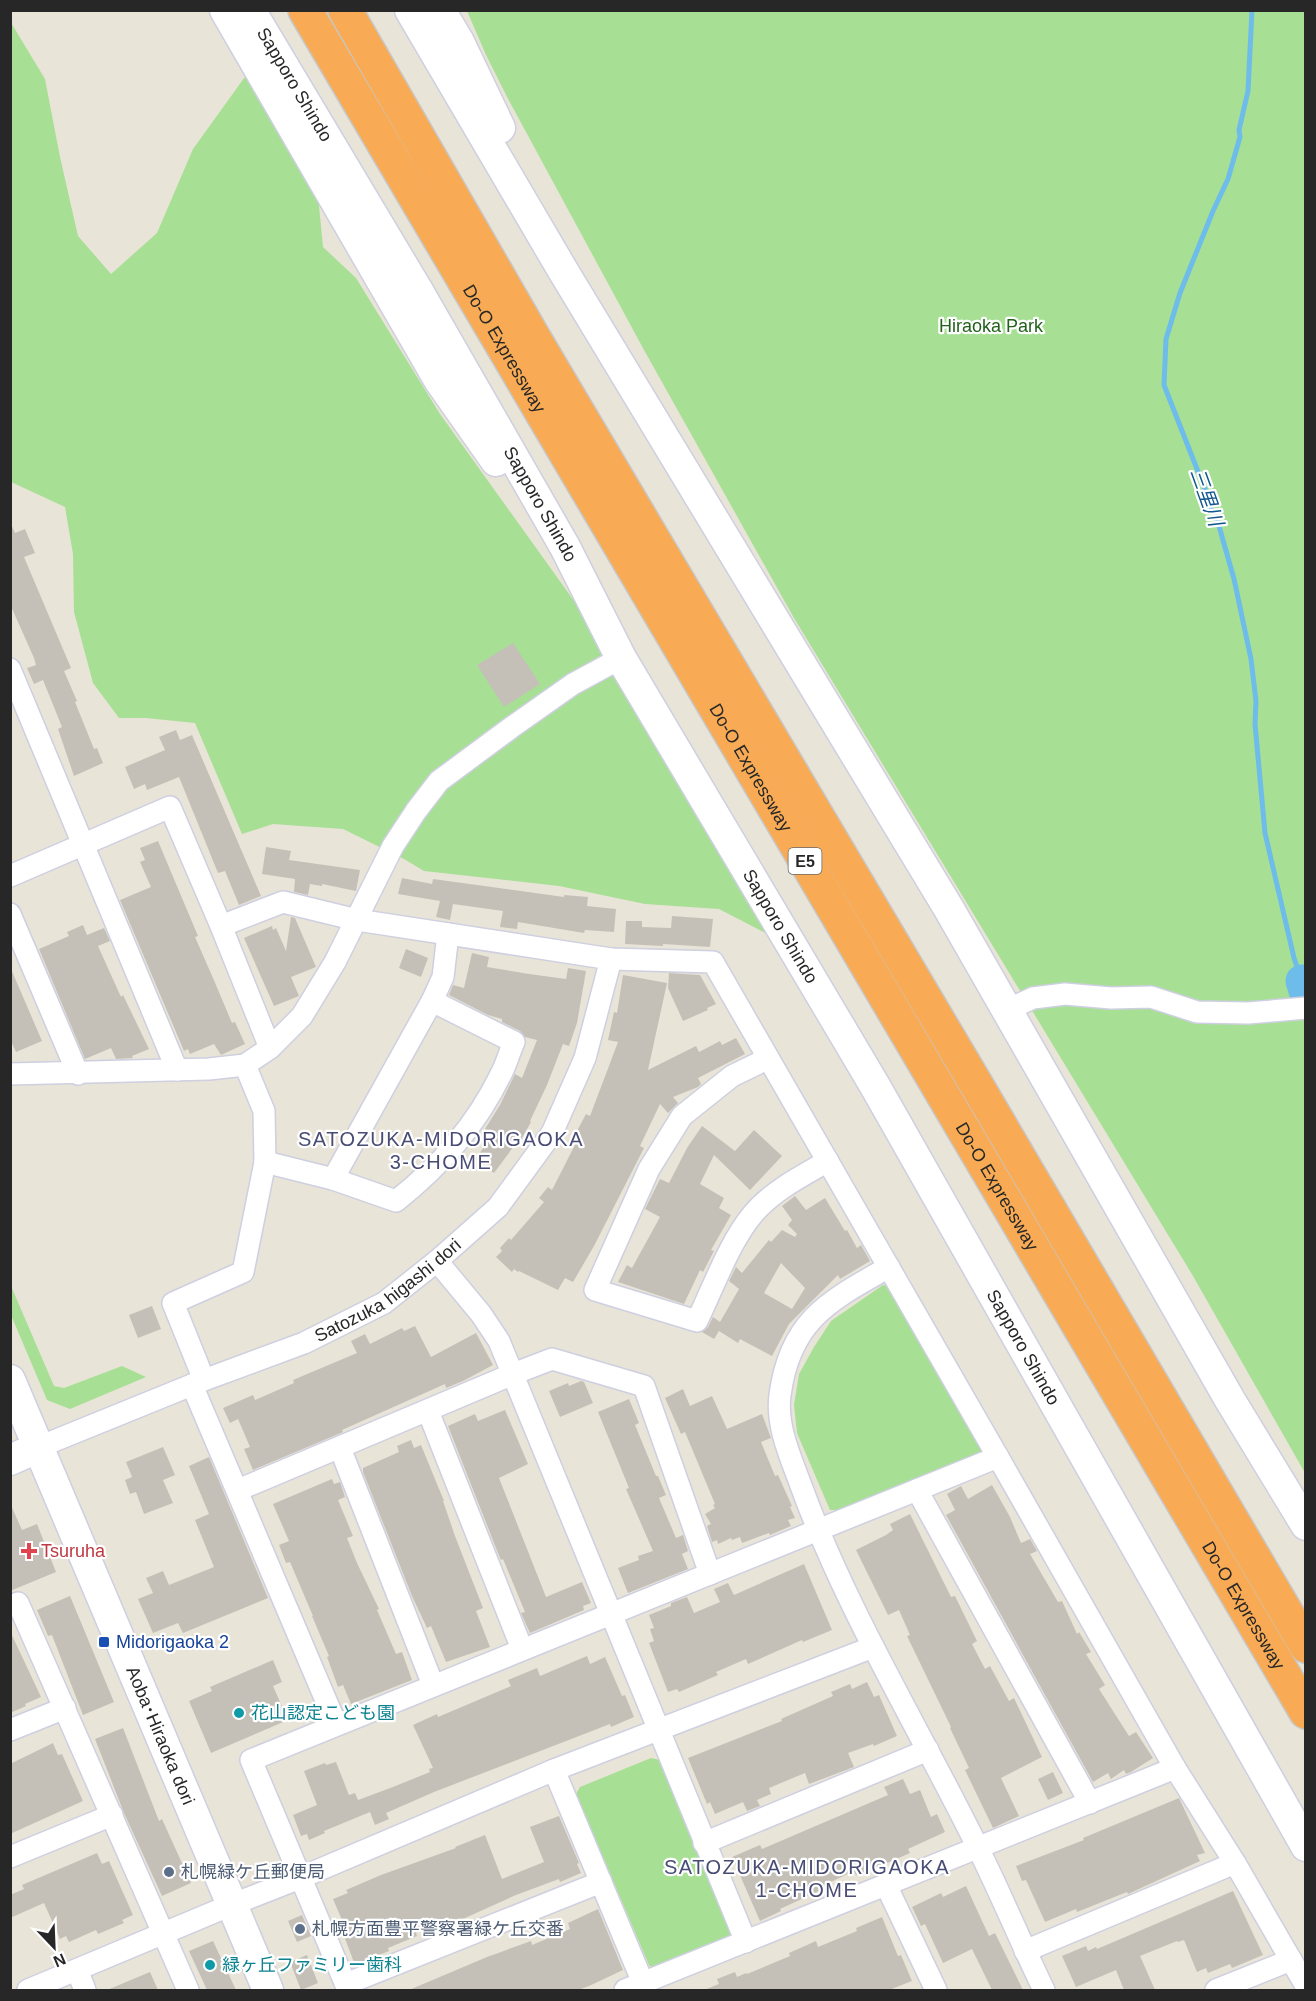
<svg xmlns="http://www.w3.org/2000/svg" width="1316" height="2001" viewBox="0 0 1316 2001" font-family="Helvetica,'Noto Sans JP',sans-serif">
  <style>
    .green { fill: #a7df95 }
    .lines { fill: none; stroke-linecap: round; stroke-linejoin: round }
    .stream { stroke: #6dbcea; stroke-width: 5 }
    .river { stroke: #6dbcea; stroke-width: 33 }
    .building { fill: #c4c0b8; fill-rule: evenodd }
    .street-casing { stroke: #cecfe0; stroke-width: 24 }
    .secondary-casing { stroke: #cecfe0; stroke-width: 33 }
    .highway-casing { stroke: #c7c7c7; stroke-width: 36 }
    .street { stroke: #fff; stroke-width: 21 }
    .secondary { stroke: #fff; stroke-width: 30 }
    .highway { stroke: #f8ab54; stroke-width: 33 }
    .health-dot { fill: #e0444e; stroke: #fff; stroke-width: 2 }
    .transit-dot { fill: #1a4fb4; stroke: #fff; stroke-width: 2 }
    .culture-dot { fill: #0f9aa8; stroke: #fff; stroke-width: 2 }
    .service-dot { fill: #5c6f8a; stroke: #fff; stroke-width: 2 }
    .labels { text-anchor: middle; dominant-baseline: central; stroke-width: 4.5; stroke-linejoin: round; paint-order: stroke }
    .shield { fill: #fff; stroke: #686868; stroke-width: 1.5 }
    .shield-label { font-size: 16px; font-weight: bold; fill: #272727 }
    .street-label { font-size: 18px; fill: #272727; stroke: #fff }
    .park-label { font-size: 18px; fill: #23601b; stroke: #fff }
    .health-label { font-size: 18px; fill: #be3a42; stroke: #fff; text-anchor: start }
    .transit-label { font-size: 18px; fill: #164399; stroke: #fff; text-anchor: start }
    .culture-label { font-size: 18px; fill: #0d838f; stroke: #fff; text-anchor: start }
    .service-label { font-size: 18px; fill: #4e5e75; stroke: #fff; text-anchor: start }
    .water-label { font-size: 20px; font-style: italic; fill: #115890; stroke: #fff }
    .neighbourhood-label { font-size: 20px; letter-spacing: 1.5px; fill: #494d75; stroke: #fff }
  </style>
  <rect width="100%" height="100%" fill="#e9e4d8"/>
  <path class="green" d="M467 11H1305V1473L1193 1276 794 618 644 350 506 95 486 55Z
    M10 21 45 79 60 157 78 236 111 274 157 233 193 149 247 74 318 196 323 247 356 278 440 414 592 626 775 938 719 909 645 904 559 886 424 871 404 859 343 829 273 824 242 834 195 723 146 718H119L93 683 74 612 73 554 65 507 11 482Z
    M883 1285 891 1286 983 1449 979 1454 837 1510H830L797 1433 794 1405 799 1374 814 1347 831 1321Z
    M11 1286 54 1386 64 1388 122 1366 146 1377 70 1409 47 1400 11 1315Z
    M651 1758 660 1760 732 1936 653 1969 649 1965 576 1794 580 1787Z"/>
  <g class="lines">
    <path class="stream" d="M1252 10 1248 91 1239 130 1240 137 1228 179 1213 211 1180 293 1166 339 1164 385 1208 497C1207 504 1208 508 1215 512L1234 579 1251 659 1256 701 1255 724 1265 833 1294 958 1302 981"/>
    <path class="river" d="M1302 981 1306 994"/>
  </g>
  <path class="building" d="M11 524 15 533 25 529 35 553 24 557 71 668 64 671 77 701 75 702 94 749 97 748 103 763 74 776 58 729 62 727 43 680 34 684 27 668 36 665 34 658 10 604Z
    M513 643 540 684 504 707 477 665Z
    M176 730 180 740 192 735 261 896 239 905 225 871 218 873 179 777 147 790 145 784 134 789 125 767 165 750 159 737Z
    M158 841 198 936 195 937 213 978 232 1023 235 1022 245 1044 221 1055 214 1044 190 1054 188 1049 184 1051 120 900 151 887 140 862 145 860 140 848Z
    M266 847 291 851 289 860 360 870 356 891 322 884V886L310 884 308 895 294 892 295 879 262 874Z
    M402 878 432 884 433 879 564 897V895L588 897 587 906 616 909 614 932 585 930 584 933 518 922 517 929 500 927 503 911 453 904 450 920 436 917 440 901 398 894Z
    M672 916 713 919 710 947 663 944V946L625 944 626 921H642V927L671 928Z
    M291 917 295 918 316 967 291 977 299 996 274 1006 244 938 272 926 273 930 276 928 286 951Z
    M83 925 87 935 104 928 110 941 98 946 121 997 123 995 149 1049 132 1056 133 1058 116 1059 111 1048 85 1059 39 949 69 936 67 932Z
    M406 949 428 958 421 977 399 968Z
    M472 953 489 957 487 967 529 974 566 979 568 968 586 971 577 1023 569 1046 563 1044 547 1085 530 1121 531 1122 517 1147 514 1146 494 1173 475 1159 494 1134 485 1129 500 1105 515 1074 522 1078 537 1040 525 1037 520 1031 502 1022V1019L488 1015 449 995 453 985 464 988Z
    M11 969 42 1041 16 1052 10 1039Z
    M669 973 700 975 716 1004 707 1008 708 1010 683 1021 668 988Z
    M623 975 667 983 648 1070 696 1046 699 1052 720 1041 722 1045 736 1038 745 1054 698 1078 701 1084 698 1087 673 1097 678 1103 668 1113 660 1104 640 1146 644 1148 594 1246 573 1282 565 1278 558 1290 519 1271 518 1272 514 1269 512 1272 496 1257 502 1251 500 1248 509 1238 511 1240 544 1202 539 1198 548 1187 552 1190 578 1139 580 1133 577 1131 586 1114 590 1116 618 1042 608 1040 614 1012 617 1013Z
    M702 1126 735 1151 754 1130 782 1156 750 1190 714 1155 700 1184 724 1198 719 1208 731 1215 711 1250 714 1251 703 1272 700 1270 684 1304 618 1282 627 1265 632 1268 660 1217 645 1209 660 1179 669 1183 687 1148Z
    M795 1196 806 1210 825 1198 845 1231 847 1230 857 1248 861 1245 870 1261 840 1279 838 1275 789 1324 772 1356 740 1339 738 1343 719 1331 714 1339 702 1332 708 1327 713 1317 720 1322 739 1289 729 1281 736 1267 742 1273 769 1240 771 1242 782 1230 795 1237 797 1234 788 1225 792 1220 782 1206ZM781 1263 805 1288 792 1309 764 1293Z
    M152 1306 161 1329 138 1338 129 1315Z
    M415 1326 431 1357 476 1333 493 1365 463 1381 446 1388 445 1384 342 1430 343 1432 253 1470 244 1449 250 1447 238 1419 230 1423 223 1408 253 1395 255 1400 294 1383 293 1380 357 1353 351 1341 365 1334 370 1344 402 1328 404 1331Z
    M581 1381 584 1382 593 1403 560 1417 549 1391 568 1383 569 1386Z
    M683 1389 690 1406 712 1396 727 1429 762 1414 771 1438 761 1442 775 1476 778 1475 792 1506 790 1507 795 1518 788 1520 791 1526 770 1535 769 1533 742 1543 740 1537 732 1540 731 1538 718 1544 717 1540 712 1542 707 1526 711 1524 705 1514 715 1508 713 1505 715 1504 685 1432 681 1434 665 1398Z
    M629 1399 639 1423 635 1425 656 1476H658L666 1495 659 1498 676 1538 683 1535 688 1551 682 1554 688 1569 628 1593 618 1568 639 1560 638 1556 653 1551 626 1489 629 1488 598 1412Z
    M505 1410 528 1464 499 1478 546 1597 582 1582 591 1603 583 1606 584 1610 530 1633 521 1613 525 1612 503 1559 501 1560 498 1553 448 1426 475 1414 478 1421Z
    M411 1440 414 1448 421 1445 444 1501H443L455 1536 483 1608 476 1611 490 1647 446 1662 431 1626 427 1628 412 1596 363 1472V1468L399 1452 397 1446Z
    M163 1447 175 1475 163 1480 173 1503 144 1514 136 1492 130 1494 125 1480 132 1477 126 1462Z
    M209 1457 268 1598 183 1633 178 1623 153 1633 138 1599 153 1593 146 1578 163 1571 169 1585 214 1567 195 1520 209 1514 189 1466Z
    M332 1479 334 1484 340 1482 345 1497 338 1500 353 1536 347 1538 357 1563 379 1609 377 1610 396 1654 402 1652 412 1680 351 1704 343 1685 338 1687 327 1657 329 1656 312 1616H313L290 1562 286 1563 279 1545 289 1541 273 1504Z
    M992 1485 1010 1517 1021 1543 1030 1539 1037 1551 1030 1554 1058 1602 1062 1601 1077 1634 1079 1632 1091 1652 1086 1654 1105 1685 1099 1689 1129 1736 1136 1732 1153 1758 1131 1772 1126 1774 1124 1770 1111 1779 1108 1773 1093 1782 946 1515 955 1510 947 1494 961 1486 968 1499Z
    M10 1503 22 1530 37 1524 56 1572 10 1591Z
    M910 1514 951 1597 955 1596 977 1641 972 1644 985 1669 990 1666 1009 1701 1014 1698 1042 1757 1001 1778 1019 1816 993 1828 965 1770 969 1768 950 1728 951 1727 907 1636 910 1635 899 1610 888 1615 856 1550 886 1535 893 1530 890 1524Z
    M804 1564 832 1630 803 1642 802 1640 748 1664 746 1659 716 1672 718 1675 679 1692 677 1689 668 1692 649 1643 654 1641 650 1629 654 1628 649 1615 671 1606V1603L687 1597 694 1613 720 1602 714 1589 728 1583 734 1595Z
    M70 1596 114 1702 83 1715 52 1635 48 1636 37 1610Z
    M10 1631 41 1697 25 1704 26 1706 10 1713Z
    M587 1656 590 1664 605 1657 622 1696 625 1695 634 1717 611 1727 610 1724 434 1792 386 1813 389 1819 375 1825 370 1812 324 1831 325 1833 309 1840 307 1834 301 1836 293 1815 317 1805 304 1771 325 1763 326 1765 336 1762 349 1795 355 1793 358 1800 393 1787 430 1772 429 1769 433 1768 413 1725 437 1714 438 1717 511 1686 508 1680 537 1668 540 1676Z
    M273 1660 282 1682 273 1686 288 1720 211 1753 189 1701 212 1691 210 1687Z
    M867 1682 874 1697 879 1695 897 1736 874 1746 873 1744 848 1753 854 1767 809 1784 805 1773 769 1788 771 1794 757 1800 760 1806 747 1811 743 1802 715 1814 710 1802 707 1804 688 1758 782 1721 781 1719 833 1696 831 1692 850 1684 852 1689Z
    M123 1728 159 1821 162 1819 191 1883 162 1896 124 1813 95 1739Z
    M53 1743 58 1755 62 1754 83 1801 10 1834V1764Z
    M1053 1772 1063 1793 1048 1800 1038 1779Z
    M903 1779 910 1794 920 1790 931 1817 937 1814 945 1832 908 1849 910 1853 885 1864 856 1875 854 1871 818 1888 819 1891 780 1909 781 1911 760 1921 732 1857 760 1845 762 1849 888 1795 884 1787Z
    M1179 1798 1205 1853 1197 1855 1200 1861 1128 1894 1127 1892 1077 1912 1076 1909 1045 1922 1026 1880 1022 1881 1016 1866 1084 1840 1083 1838Z
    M559 1816 579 1863 577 1864 581 1873 560 1882 559 1879 516 1895 454 1923 452 1918 416 1933 417 1936 388 1948 389 1951 355 1965 341 1928 345 1927 333 1899 348 1893 346 1890 381 1875 456 1848 455 1847 485 1835 502 1879 544 1862 530 1827Z
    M97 1853 102 1864 109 1861 133 1915 122 1920 124 1923 98 1934 96 1930 69 1942 66 1936 60 1939 44 1903 10 1918V1895L24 1889 22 1885Z
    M966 1886 989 1936 995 1933 1023 1990H992L972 1949 943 1963 925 1924 921 1926 912 1907 941 1893 943 1897Z
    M1233 1891 1263 1955 1232 1968 1230 1964 1208 1973 1206 1968 1197 1972 1184 1940 1178 1942 1177 1941 1140 1956 1155 1990H1124L1116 1970 1076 1987 1062 1956 1086 1946 1088 1951 1096 1947 1097 1949Z
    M598 1909 623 1970 589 1986 578 1990H409L487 1957 531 1941 532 1945 570 1929 568 1923Z
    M302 1915 311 1936 297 1942 288 1921Z
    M882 1917 898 1956 901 1955 912 1981 889 1990H704L719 1984 717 1979 735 1972 737 1977 746 1973 747 1974 790 1956 789 1953 816 1941 818 1947 857 1931 856 1928Z
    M213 1941 236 1990H207L189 1951Z
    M307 1955 318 1983 301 1990 290 1962Z
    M150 1972 158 1990H107Z"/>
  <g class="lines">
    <g class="street-casing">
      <g id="street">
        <path d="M10 669 177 1070"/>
        <path d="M10 876 170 807 221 926 270 1048"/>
        <path d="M10 914 78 1074"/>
        <path d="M221 926 283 902 357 920 611 959 713 962 998 1457 1175 1768 1235 1863 1306 1986"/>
        <path d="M1007 1010 1033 998 1065 994 1111 998 1151 997 1197 1012 1248 1013 1306 1008"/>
        <path d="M767 1059 732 1076 682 1116 649 1169 595 1290 697 1321C713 1288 730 1241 753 1214 772 1191 802 1176 828 1161"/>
        <path d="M10 1074 209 1069 245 1065 270 1048 302 1016 335 962 393 846 416 811 439 781 512 727 573 684 621 658"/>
        <path d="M265 1162 333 1179 432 1001 443 977 448 934"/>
        <path d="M333 1179 396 1201C438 1168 476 1125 500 1076 506 1066 509 1053 514 1042L432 1001"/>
        <path d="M437 1261 481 1314 499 1341 746 1942"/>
        <path d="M889 1267C829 1301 790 1320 780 1395 776 1425 790 1456 800 1483 846 1610 918 1726 977 1846 1001 1894 1021 1943 1044 1990"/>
        <path d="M204 1380 173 1303 243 1272 265 1162 264 1111 245 1065"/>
        <path d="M192 1385 336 1724"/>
        <path d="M428 1411 522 1649"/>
        <path id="s1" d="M39 1447 204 1380 304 1343 384 1303 437 1261 498 1207 552 1133 585 1058 611 959"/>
        <path d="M340 1448 433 1685"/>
        <path d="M238 1490 513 1374 552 1359 644 1386 710 1574"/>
        <path d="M917 1490 1090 1803"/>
        <path d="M10 1606 18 1603 188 1990"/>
        <path d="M10 1730 65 1708"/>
        <path d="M554 1770 643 1983"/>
        <path d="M704 1843 928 1750"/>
        <path d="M10 1857 112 1815"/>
        <path d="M886 1885 936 1990"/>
        <path d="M1025 1951 1235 1863"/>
        <path d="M77 1970 85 1990"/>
        <path d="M346 1984 601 1882"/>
        <path d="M28 1990 231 1905 300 1878 554 1770 873 1647"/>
        <path d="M348 1990 251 1760 998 1457"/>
        <path d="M625 1990 1175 1768"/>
        <path d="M1216 1990 1291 1960"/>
      </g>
    </g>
    <g class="secondary-casing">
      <g id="secondary">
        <path d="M225 10 439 380 496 461"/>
        <path id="s2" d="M250 10 418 291 565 547 621 658 875 1086 1306 1846"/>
        <path d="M410 10 562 269 949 909 1230 1400 1306 1525"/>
        <path d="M440 10 459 42 500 128"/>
        <path id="s3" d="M10 1380 268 1990"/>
        <path d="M10 1460 39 1447"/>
      </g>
    </g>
    <g class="highway-casing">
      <g id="highway">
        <path id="s4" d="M305 10 1306 1712"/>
        <path d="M345 10 534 338 973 1079 1306 1646"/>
      </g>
    </g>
    <use href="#street" class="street"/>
    <use href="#secondary" class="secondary"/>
    <use href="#highway" class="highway"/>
  </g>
  <path class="health-dot" d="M26 1542h6v6h6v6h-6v6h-6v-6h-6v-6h6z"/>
  <rect class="transit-dot" x="98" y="1636" width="12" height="12" rx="3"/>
  <g class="culture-dot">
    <circle cx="239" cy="1713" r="6"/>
    <circle cx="210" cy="1965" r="6"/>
  </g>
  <g class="service-dot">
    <circle cx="169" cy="1872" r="6"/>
    <circle cx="300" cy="1929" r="6"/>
  </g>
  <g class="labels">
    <rect class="shield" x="788.5" y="848" width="33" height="26" rx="4.5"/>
    <g class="shield-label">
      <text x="805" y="861">E5</text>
    </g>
    <g class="street-label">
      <text stroke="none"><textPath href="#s2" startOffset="87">Sapporo Shindo</textPath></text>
      <text stroke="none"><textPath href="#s4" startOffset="393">Do-O Expressway</textPath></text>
      <text stroke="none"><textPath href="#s2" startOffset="573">Sapporo Shindo</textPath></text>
      <text stroke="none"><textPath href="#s4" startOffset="879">Do-O Expressway</textPath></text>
      <text stroke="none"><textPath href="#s2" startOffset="1059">Sapporo Shindo</textPath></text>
      <text stroke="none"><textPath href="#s4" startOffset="1365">Do-O Expressway</textPath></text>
      <text stroke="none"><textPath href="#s1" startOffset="384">Satozuka higashi dori</textPath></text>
      <text stroke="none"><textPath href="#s2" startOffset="1545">Sapporo Shindo</textPath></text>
      <text stroke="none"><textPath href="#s4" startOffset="1851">Do-O Expressway</textPath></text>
      <text stroke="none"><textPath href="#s3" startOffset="386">Aoba･Hiraoka dori</textPath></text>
    </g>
    <g class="park-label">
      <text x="991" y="326">Hiraoka Park</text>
    </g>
    <g class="health-label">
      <text x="41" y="1551">Tsuruha</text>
    </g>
    <g class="transit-label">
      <text x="116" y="1642">Midorigaoka 2</text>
    </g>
    <g class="culture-label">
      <text x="251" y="1713">花山認定こども園</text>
      <text x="222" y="1965">緑ヶ丘ファミリー歯科</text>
    </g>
    <g class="service-label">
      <text x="181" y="1872">札幌緑ケ丘郵便局</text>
      <text x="312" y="1929">札幌方面豊平警察署緑ケ丘交番</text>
    </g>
    <g class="water-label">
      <text transform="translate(1207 497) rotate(70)">三里川</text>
    </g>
    <g class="neighbourhood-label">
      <text x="441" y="1139">SATOZUKA-MIDORIGAOKA<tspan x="441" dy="23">3-CHOME</tspan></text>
      <text x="807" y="1867">SATOZUKA-MIDORIGAOKA<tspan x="807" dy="23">1-CHOME</tspan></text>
    </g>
  </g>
  <rect width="1316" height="2001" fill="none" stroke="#272727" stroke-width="24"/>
  <g transform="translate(54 1947) rotate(157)" stroke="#ffffff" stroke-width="4.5" paint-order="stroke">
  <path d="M0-4.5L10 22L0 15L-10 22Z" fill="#272727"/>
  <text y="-9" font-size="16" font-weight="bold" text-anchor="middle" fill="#272727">N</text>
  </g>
</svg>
